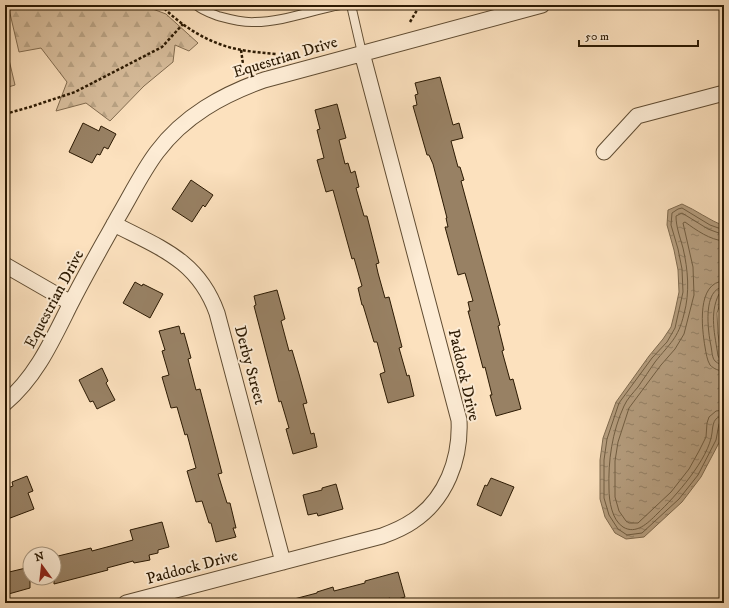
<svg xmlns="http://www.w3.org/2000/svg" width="729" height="608" viewBox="0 0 729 608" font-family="'IM FELL DW Pica',serif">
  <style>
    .forest { fill: url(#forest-firs); stroke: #826c50 }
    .garden { fill: #d9bf9e; stroke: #826c50 }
    .water { fill: url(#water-ripples); stroke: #7e694d }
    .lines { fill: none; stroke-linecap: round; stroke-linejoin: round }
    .shore { stroke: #705c40; stroke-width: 1 }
    .building { fill: #988164; stroke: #2c1a03 }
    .lane-casing { stroke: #604c32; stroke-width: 10 }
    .street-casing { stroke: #604c32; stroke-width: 17 }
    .path { stroke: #2c1a03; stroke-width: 2.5; stroke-dasharray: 3 2; stroke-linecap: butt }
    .lane { stroke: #fdecd5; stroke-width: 8 }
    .street { stroke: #fdecd5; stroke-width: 15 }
    .labels { text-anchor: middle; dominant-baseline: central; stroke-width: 4; stroke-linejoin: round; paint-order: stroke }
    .street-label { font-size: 16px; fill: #2c1a03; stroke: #fdecd5 }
  </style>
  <defs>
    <pattern id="forest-firs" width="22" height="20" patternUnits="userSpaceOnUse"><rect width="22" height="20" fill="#d9bf9e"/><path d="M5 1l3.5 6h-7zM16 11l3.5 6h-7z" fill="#baa486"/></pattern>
    <pattern id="water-ripples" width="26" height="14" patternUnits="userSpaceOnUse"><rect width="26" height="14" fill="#b59d7e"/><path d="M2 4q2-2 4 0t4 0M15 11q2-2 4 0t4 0" fill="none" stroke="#937f65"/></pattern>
  </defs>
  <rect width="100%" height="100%" fill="#fce1be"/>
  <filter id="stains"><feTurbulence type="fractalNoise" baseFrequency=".005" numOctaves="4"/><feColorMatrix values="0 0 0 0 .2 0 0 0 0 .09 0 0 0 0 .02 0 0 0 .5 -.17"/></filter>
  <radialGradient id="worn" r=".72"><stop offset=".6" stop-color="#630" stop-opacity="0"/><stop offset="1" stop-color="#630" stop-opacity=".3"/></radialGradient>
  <path class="forest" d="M8 5H142L166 14 198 43 189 51 175 45 173 62 144 86 110 121 86 103 56 111 67 82 41 48 19 52Z"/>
  <path class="garden" d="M5 43 15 85 5 88Z"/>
  <path class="water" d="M682 204C696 210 709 220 724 226V292L717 313 718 334 724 372V408L720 441 701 477 682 502 644 537 626 539 615 533 605 517 600 499V460L603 438 616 402 649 356 663 339 671 327 675 311 679 292 678 270 674 250 667 225 668 210Z"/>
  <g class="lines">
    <path class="shore" d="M724 230 710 225 682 208 678 209 672 213 671 225 678 249 682 269 683 292 675 328 667 342 652 358 619 403 607 439 604 460V498L609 515 618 529 627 535 642 533 679 499 698 475 716 440 719 424 721 421H724
      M724 235 708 229 682 213 676 216C676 227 680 237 683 248 688 270 690 292 684 314 678 339 670 343 655 362 649 370 644 379 638 387 633 393 627 399 624 406 612 432 608 461 609 489 609 501 612 520 623 527 636 535 648 523 657 514 675 497 709 459 712 433 713 425 713 416 724 416
      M724 241C710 240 696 230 685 222L683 223 693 267 694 295 684 334 675 349 661 365 629 408 618 442 615 461V497L619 511 626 521 629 523H638L671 492 689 469 699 451 706 437 707 423 709 417 716 411 724 410
      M724 281C696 282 702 329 705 347 706 353 707 360 710 365 714 369 719 371 724 371
      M724 287C702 288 708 332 711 346 712 351 712 358 715 361 718 364 721 364 724 365
      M724 292 719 294C709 314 715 335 718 356L720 359 724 360"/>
  </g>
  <path class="building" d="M440 77 453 125 459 123 463 138 451 141 458 167H460L464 180 461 181 500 325 498 326 504 350 502 351 510 380 513 379 521 409 496 416 490 395H492L485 367 483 368 468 311H470L468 302 473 301 465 273 458 275 445 227H448L446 218H447L433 164 429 155H427L413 106 417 105 415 95 418 94 415 83Z
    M337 104 346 138 339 140 345 164 348 163 351 173 355 171 359 187 356 188 364 216H367L379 263 376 264 378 273 385 298 389 297 402 347 399 348 407 376 409 375 414 396 388 403 380 374 385 372 377 342H374L363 305H362L358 288 362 286 354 258 352 259 333 190 326 192 317 160 324 158 317 130 320 129 315 110Z
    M83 123 99 131 101 126 116 134 108 149 104 147 100 155 97 154 92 163 69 152Z
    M191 180 213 195 205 207 203 205 192 222 172 209Z
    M135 282 142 286 143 284 163 294 150 318 123 303Z
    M277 290 285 319 281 321 289 351 292 350 299 374 307 403 303 404 311 434 314 433 317 447 293 454 286 429 289 428 281 401 279 402 254 306 256 305 254 296Z
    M179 326 181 334 184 333 191 358 188 359 196 390 200 389 222 473 218 474 227 503H230L236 528H233L236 537 216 542 211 523H209L202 501 196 502 187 471 196 468 187 434 185 435 177 407 171 408 162 377 169 375 162 351 165 350 159 331Z
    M102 368 108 381 106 383 115 400 97 409 93 401 90 402 79 380Z
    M27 476 33 491 28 493 34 509 5 520V489L13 486 12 482Z
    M491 478 514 487 501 516 477 505 485 485 487 486Z
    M336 484 343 509 318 516 317 513 308 515 303 495 322 490V488Z
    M162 522 169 547 158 550V553L149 555 150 560 134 563 133 561 107 568 108 570 54 584V557L91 548 92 551 133 540 130 530Z
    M30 567V588L5 595V573Z
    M398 572 405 597 391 601 390 598 372 603H295L294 599 317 593V592L333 587 334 591 365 583V581Z"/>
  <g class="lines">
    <g class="lane-casing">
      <path id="lane" d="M196 5C203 11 210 13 218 16 229 19 243 23 255 22 283 22 312 10 340 5
        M351 5 362 53"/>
    </g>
    <g class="street-casing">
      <path id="street" d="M604 152 637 116 724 93
        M114 224C160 248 198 260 217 313L283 562
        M5 265 71 303
        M5 403C36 377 52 341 70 305 85 275 102 246 118 217 131 195 142 172 157 152 184 116 222 95 264 80L542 5
        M126 603 382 536C393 532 403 528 413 521 446 499 461 459 459 420L362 53"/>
    </g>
    <path class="path" d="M161 5C182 27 211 45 242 50 253 52 264 53 276 54
      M410 22 420 5
      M241 50 243 64
      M5 114 30 107 75 92 162 47 183 24"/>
    <use href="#lane" class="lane"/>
    <use href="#street" class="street"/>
  </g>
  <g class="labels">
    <g class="street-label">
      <text transform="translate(285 57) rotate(-17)">Equestrian Drive</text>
      <text transform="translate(54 299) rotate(-62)">Equestrian Drive</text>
      <text transform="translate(250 365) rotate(75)">Derby Street</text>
      <text transform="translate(464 375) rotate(77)">Paddock Drive</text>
      <text transform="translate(192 567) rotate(-15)">Paddock Drive</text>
    </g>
  </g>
  <rect width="729" height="608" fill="none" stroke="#fce1be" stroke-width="20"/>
  <rect x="6" y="6" width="717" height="596" fill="none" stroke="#2c1a03" stroke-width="2"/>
  <rect x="10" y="10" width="709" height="588" fill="none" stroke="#2c1a03"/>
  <g transform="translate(42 566) rotate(345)"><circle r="19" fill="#fdecd5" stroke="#a99881"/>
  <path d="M0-3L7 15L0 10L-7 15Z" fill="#8f2418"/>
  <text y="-6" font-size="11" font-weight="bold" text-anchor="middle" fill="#2c1a03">N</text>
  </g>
  <path d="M579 40v6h119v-6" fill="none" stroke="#2c1a03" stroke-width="2"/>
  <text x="585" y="40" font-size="12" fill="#2c1a03" stroke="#fdecd5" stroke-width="3" paint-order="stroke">50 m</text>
  <rect width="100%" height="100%" filter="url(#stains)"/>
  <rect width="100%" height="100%" fill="url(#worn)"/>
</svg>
